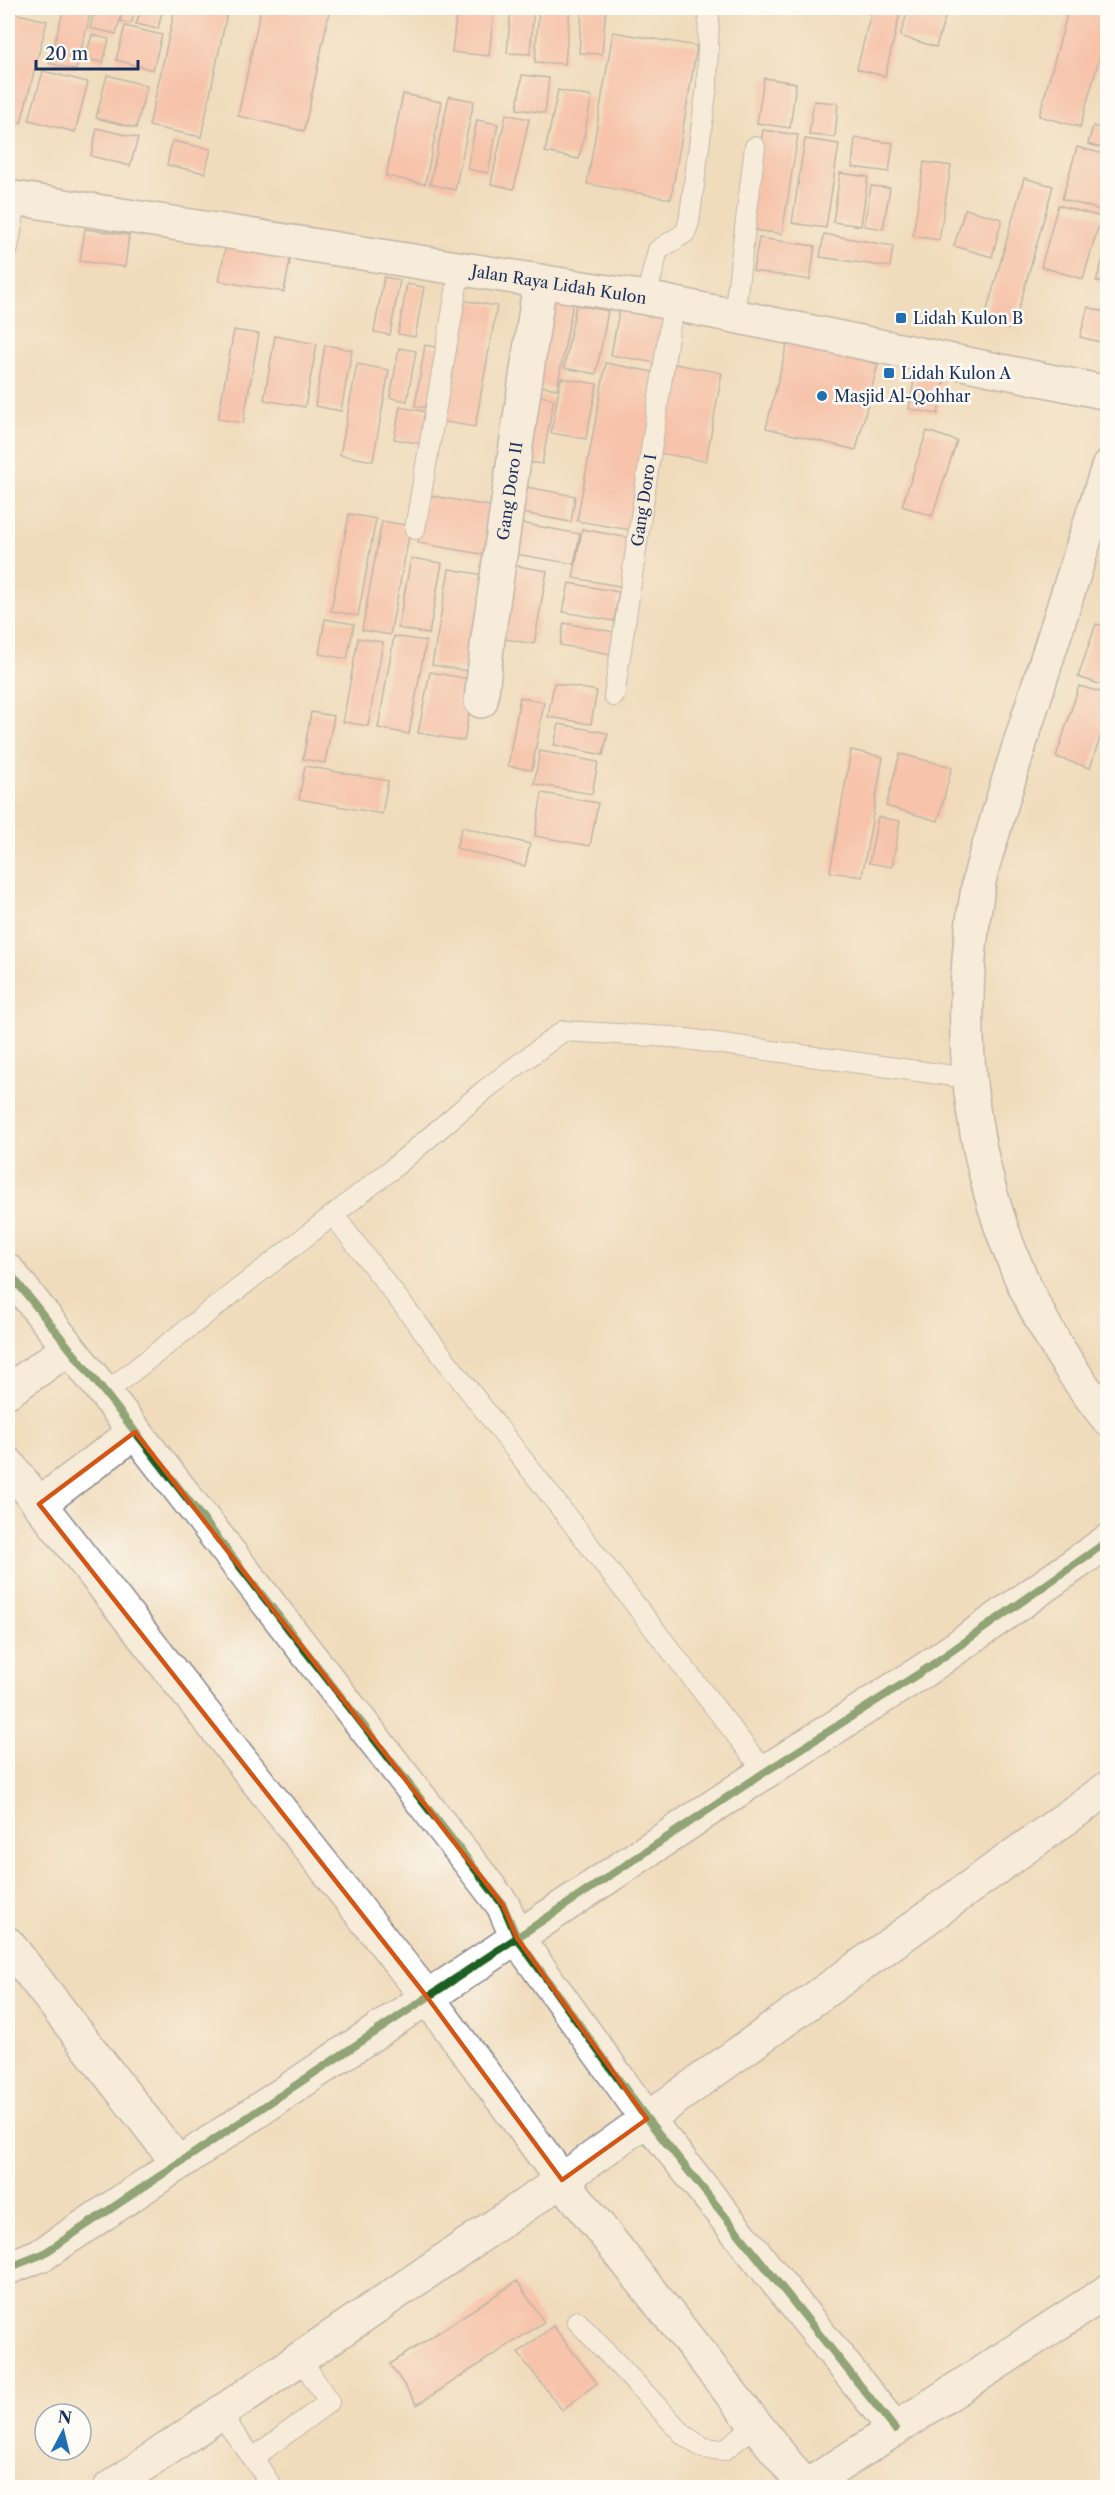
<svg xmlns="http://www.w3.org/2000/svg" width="1115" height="2495" viewBox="0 0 1115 2495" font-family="'Libre Caslon Text',serif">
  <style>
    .building { fill: #fea597 }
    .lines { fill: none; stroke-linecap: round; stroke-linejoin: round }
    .service-casing { stroke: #86868d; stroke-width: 22 }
    .minor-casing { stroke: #86868d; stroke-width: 36 }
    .secondary-casing { stroke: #86868d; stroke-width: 36 }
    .service { stroke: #fff; stroke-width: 20 }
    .minor { stroke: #fff; stroke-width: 33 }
    .secondary { stroke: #fff; stroke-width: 33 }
    .cycleway-casing { stroke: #fdfcf7; stroke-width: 11 }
    .cycleway { stroke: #1b5e20; stroke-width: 8 }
    .marked { fill: none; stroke: #d45514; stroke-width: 4.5; stroke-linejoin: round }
    .poi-dot { fill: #1f6fb2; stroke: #fdfcf7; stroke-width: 2 }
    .labels { text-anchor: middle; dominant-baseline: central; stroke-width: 5; stroke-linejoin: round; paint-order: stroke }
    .street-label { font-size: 16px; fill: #1b2f5e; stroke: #fdfcf7 }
    .poi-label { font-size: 16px; fill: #1b2f5e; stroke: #fdfcf7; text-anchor: start }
  </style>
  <rect width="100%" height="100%" fill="#fdfcf7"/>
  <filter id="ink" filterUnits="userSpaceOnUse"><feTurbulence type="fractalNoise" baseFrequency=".0167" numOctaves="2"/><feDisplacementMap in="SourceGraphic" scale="12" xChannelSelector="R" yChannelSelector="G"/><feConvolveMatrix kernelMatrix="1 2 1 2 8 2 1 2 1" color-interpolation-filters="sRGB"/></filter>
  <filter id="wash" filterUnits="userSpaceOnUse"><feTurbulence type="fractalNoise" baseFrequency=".008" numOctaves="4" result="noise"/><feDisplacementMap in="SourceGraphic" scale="24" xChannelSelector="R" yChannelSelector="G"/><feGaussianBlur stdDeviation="1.35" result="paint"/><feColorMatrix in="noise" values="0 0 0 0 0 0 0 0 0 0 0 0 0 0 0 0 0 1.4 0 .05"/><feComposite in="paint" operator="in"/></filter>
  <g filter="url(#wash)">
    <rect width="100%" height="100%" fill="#f0dcbc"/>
    <g id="blocks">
      <path class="building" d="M8 8H16L14 13 47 21 21 123 8 120V41L13 19 8 35Z
        M64 8H92L76 70 49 63Z
        M95 8H123L116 34 90 28Z
        M124 8H136L131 24 120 21Z
        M141 8H163L158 29 136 24Z
        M175 8H228L201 137 149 126Z
        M261 8 330 9 304 131 238 116Z
        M457 8H494L489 56 452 52Z
        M511 8H534L530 54 507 53Z
        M539 8H570L565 64 535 62Z
        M582 8H606L602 54 579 53Z
        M872 8 900 13 885 76 857 69Z
        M909 8H948L936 47 900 36Z
        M1069 8H1108V28L1080 127 1039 116Z
        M125 26 162 35 153 70 116 60Z
        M613 32 697 46 671 199 587 184Z
        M92 35 109 39 103 63 85 58Z
        M43 71 88 82 75 132 29 120Z
        M107 75 147 86 136 128 96 118Z
        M522 75 549 78 545 113 517 109Z
        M764 78 796 83 790 128 757 123Z
        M558 90 592 97 579 159 545 152Z
        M403 94 442 102 425 184 386 176Z
        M449 96 474 101 455 190 430 184Z
        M814 101 838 103 835 137 809 135Z
        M506 114 529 119 514 189 491 184Z
        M477 120 498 124 488 173 467 169Z
        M1093 126 1108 130V150L1088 144Z
        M97 128 138 138 130 166 91 156Z
        M763 130 798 135 782 234 748 229Z
        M855 138 893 143 889 172 852 167Z
        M805 139 839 144 826 228 792 223Z
        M172 141 211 149 205 173 167 165Z
        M1077 147 1108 155V212L1062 199Z
        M924 162 951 166 939 240 913 236Z
        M840 173 868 177 861 226 833 222Z
        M1024 178 1053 186 1013 329 984 321Z
        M871 186 890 188 883 229 864 226Z
        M1058 205 1101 217 1083 279 1041 267Z
        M965 209 1002 219 992 257 954 246Z
        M85 229 129 235 125 267 80 261Z
        M824 234 893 246 890 267 820 257Z
        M759 238 815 246 810 280 753 271Z
        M1108 243V284L1096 281Z
        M226 244 291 255 284 292 219 281Z
        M384 277 400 280 390 335 374 332Z
        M407 284 424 287 415 337 398 334Z
        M544 292 574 297 557 389 527 383Z
        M460 300 497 306 475 427 439 421Z
        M576 305 608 311 596 374 564 368Z
        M620 306 664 314 655 363 611 355Z
        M1088 307 1108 313V344L1080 337Z
        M234 330 259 334 243 423 218 419Z
        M275 336 317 344 305 407 264 400Z
        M788 341 878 364 856 450 766 428Z
        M325 345 352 350 341 411 315 406Z
        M425 345 444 349 433 409 415 406Z
        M399 348 416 351 407 401 390 398Z
        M606 363 659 373 630 530 577 521Z
        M670 363 722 373 706 461 653 452Z
        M357 364 389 370 373 461 340 455Z
        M916 368 946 373 938 414 909 409Z
        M561 378 597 384 586 439 551 433Z
        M527 393 554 399 542 464 516 460Z
        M400 407 433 413 427 445 394 439Z
        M927 431 957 441 932 516 902 506Z
        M516 485 575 496 571 522 511 511Z
        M427 495 495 507 486 555 418 543Z
        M349 514 376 519 358 616 331 611Z
        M382 521 411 526 390 635 362 630Z
        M515 522 580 534 574 564 509 553Z
        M582 529 635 539 625 587 573 578Z
        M411 558 442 563 429 634 398 628Z
        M512 565 547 571 534 644 499 638Z
        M449 569 484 575 467 671 432 665Z
        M569 583 619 592 614 621 563 612Z
        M325 619 354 624 347 659 319 654Z
        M564 623 614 632 611 654 560 645Z
        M1096 624 1108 627V687L1078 677Z
        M394 636 426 641 409 734 378 728Z
        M358 638 383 642 368 726 343 722Z
        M430 672 475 680 464 741 418 733Z
        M554 683 597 691 591 724 548 717Z
        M1079 686 1108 694V714L1090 768 1056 757Z
        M520 697 544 702 532 770 508 766Z
        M311 712 334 716 325 763 303 759Z
        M559 724 608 733 603 755 554 745Z
        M851 750 883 757 862 877 830 872Z
        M540 751 598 762 592 794 534 784Z
        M900 754 952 767 938 821 886 806Z
        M305 766 388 781 382 814 299 799Z
        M542 793 598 803 590 846 535 836Z
        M878 817 900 821 892 867 869 863Z
        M462 827 530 844 525 866 456 848Z
        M517 2281 544 2322 417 2405 390 2364Z
        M553 2326 597 2383 562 2410 518 2353Z"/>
    </g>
  </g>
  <g filter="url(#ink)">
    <use href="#blocks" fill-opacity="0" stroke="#86868d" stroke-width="1.5"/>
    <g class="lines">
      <g class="service-casing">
        <g id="service">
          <path d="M8 248 17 198"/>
          <path d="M646 298 658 250 685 233 689 222 707 86 709 8"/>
          <path d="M734 317 755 147"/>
          <path d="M415 529 460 268"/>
          <path id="s1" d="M614 696 673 304"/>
          <path d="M334 1216 765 1772"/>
          <path d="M105 1393 392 1169 486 1089 563 1031 672 1037 968 1078"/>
          <path d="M577 2321 684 2435 703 2448 724 2450 756 2425"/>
          <path d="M219 2413 253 2458"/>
          <path d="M273 2488 253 2458 329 2402 300 2358"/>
        </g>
      </g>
      <g class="minor-casing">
        <g id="minor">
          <path d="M1108 467C1079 557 1051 647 1022 737 1012 769 1002 801 993 833 988 849 982 865 979 882 944 1075 983 1265 1108 1419"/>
          <path id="s2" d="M481 701 488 638 540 281"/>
          <path d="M8 1271 105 1393 503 1905 517 1938 647 2119 895 2429"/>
          <path d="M8 1391 69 1348"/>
          <path d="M8 1464 427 1997 562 2180 806 2488"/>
          <path d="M39 1504 135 1432"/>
          <path d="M8 1944 178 2163"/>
          <path d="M8 2268 43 2254 765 1772 926 1669 1108 1541"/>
          <path d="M110 2488 562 2180 1108 1788"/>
          <path d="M804 2488 1108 2291"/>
        </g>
      </g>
      <g class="secondary-casing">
        <g id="secondary">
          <path id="s3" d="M8 197 646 298 1108 393"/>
        </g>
      </g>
      <use href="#service" class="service"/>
      <use href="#minor" class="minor"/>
      <use href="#secondary" class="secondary"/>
      <g class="cycleway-casing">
        <path id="cycleway" d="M8 1271 105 1393 503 1905 517 1938 647 2119 895 2429
          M8 2268 43 2254 765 1772 926 1669 1108 1541"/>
      </g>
      <use href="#cycleway" class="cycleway"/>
    </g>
  </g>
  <path d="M0 0H1115V2495H0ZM135 1432 503 1905 517 1938 647 2119 562 2180 427 1997 39 1504Z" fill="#f0dcbc" fill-opacity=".55" fill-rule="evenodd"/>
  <path class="marked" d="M135 1432 503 1905 517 1938 647 2119 562 2180 427 1997 39 1504Z"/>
  <g class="poi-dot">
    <rect x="895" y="312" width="12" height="12" rx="3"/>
    <rect x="883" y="367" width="12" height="12" rx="3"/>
    <circle cx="822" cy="396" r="6"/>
  </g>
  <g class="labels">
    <g class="street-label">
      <text stroke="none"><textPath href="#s3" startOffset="558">Jalan Raya Lidah Kulon</textPath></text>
      <text stroke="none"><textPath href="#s2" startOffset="212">Gang Doro II</textPath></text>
      <text stroke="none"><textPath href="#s1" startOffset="198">Gang Doro I</textPath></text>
    </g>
    <g class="poi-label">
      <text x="913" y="318">Lidah Kulon B</text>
      <text x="901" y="373">Lidah Kulon A</text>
      <text x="834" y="396">Masjid Al-Qohhar</text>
    </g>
  </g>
  <rect width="1115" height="2495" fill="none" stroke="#fdfcf7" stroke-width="30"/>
  <g transform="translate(63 2432) rotate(7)"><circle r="28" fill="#fdfcf7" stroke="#a3aaba" stroke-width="1.5"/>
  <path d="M0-4.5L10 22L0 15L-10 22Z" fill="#1f6fb2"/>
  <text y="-9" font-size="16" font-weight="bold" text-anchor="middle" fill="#1b2f5e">N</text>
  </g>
  <path d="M36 60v9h102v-9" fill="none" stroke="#1b2f5e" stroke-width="3"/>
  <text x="45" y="60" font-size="18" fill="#1b2f5e" stroke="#fdfcf7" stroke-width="4.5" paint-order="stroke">20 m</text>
</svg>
